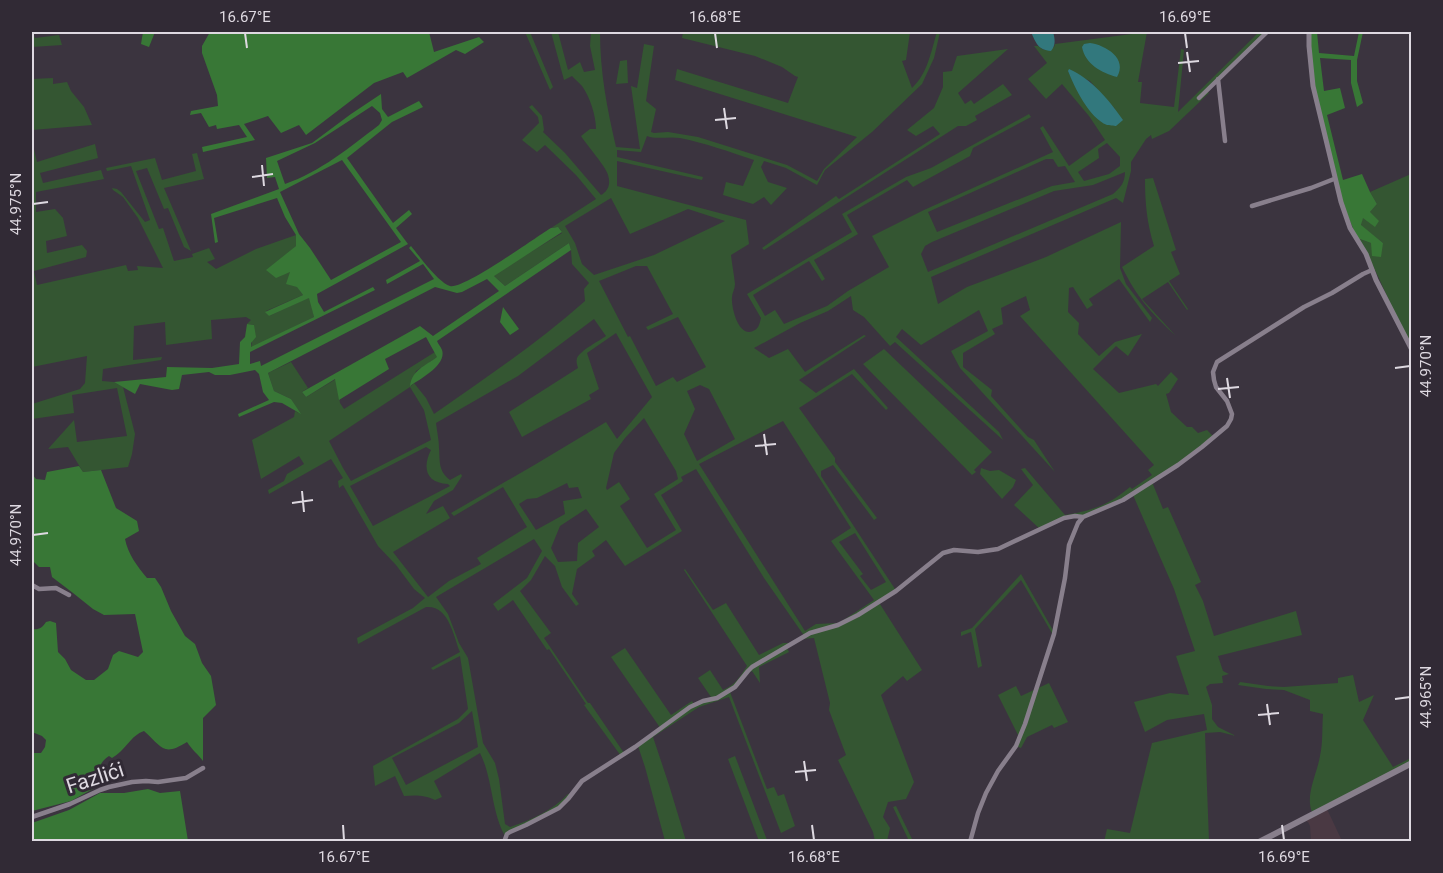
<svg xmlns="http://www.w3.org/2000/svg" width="1443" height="873" viewBox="0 0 1443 873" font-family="Roboto,sans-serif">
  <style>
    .industrial { fill: #4a3943 }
    .green { fill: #345632; fill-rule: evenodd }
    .forest { fill: #387736; fill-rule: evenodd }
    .water { fill: #32787d }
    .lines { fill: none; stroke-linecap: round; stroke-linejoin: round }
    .minor { stroke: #887f8c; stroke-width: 4.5 }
    .tertiary { stroke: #887f8c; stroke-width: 5 }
    .secondary { stroke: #887f8c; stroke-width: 6 }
    .ticks { fill: none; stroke: #ded9e1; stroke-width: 2 }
    .labels { text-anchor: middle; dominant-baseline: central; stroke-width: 6; stroke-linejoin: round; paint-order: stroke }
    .street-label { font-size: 21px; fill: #ded9e1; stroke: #312a35 }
    .neatline { fill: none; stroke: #ded9e1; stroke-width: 2 }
    .ticks-label { font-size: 15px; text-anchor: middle; fill: #ded9e1 }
  </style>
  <rect width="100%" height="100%" fill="#3b343f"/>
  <path class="industrial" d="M1327 809 1342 841H1311L1310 826 1308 822 1306 821Z"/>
  <path class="green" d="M32 32H33L35 38 59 35 62 45 32 47Z
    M525 32H530L553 87 550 90Z
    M551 32H558L568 70 580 62 584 72 595 70 590 46 591 32H600C600 72 607 108 616 147L640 149 631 86 637 88 644 44 654 46 646 101 656 109 651 132 654 133 668 132 698 137 787 165 817 181 824 169 857 137 675 80 677 69 788 103 798 77 795 76 782 67 755 56 682 38 683 32H681H763L771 33 772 32H910L906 60 902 61 912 88C928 73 931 51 937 32H940L934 58 922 84 872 132 825 170 817 185 786 168 764 161 761 167 768 182 787 188 771 205 764 197 753 204 723 195 726 182 743 186 754 160C730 152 705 143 680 138 669 136 657 140 647 136L641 152 617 150V157L703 177 702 180 617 161V186L746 220 749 244 731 255C732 265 734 274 735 284 735 289 732 293 732 297 731 308 739 340 755 330 759 328 760 322 761 318L747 294 852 232 842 214 906 177 931 168 1029 114 1031 117 973 148 970 156 913 187 907 180 847 215 858 234 814 260 825 279 822 281 809 261 753 295 765 316 775 310 784 324 827 306 848 291 889 267 872 236 924 210 1053 152 1040 128 1043 126 1069 166 1105 140 1089 116 1062 84 1046 99 1028 79 1047 63 1034 46H1038L1044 50 1054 47 1055 44 1147 32 1138 82H1142L1140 103 1174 107 1181 49 1184 50 1178 112 1259 32H1266L1206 90 1209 93 1169 131 1152 139 1151 135 1146 139 1131 162V171L1123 203 1116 198 931 277 938 304 967 287 1046 257 1121 222 1120 268 1126 284 1152 318 1150 322 1119 279 1089 299 1093 305 1087 309 1073 287 1069 288 1068 312 1079 323 1078 334 1099 356 1115 342 1142 334 1128 356 1116 346 1093 369 1119 393 1156 384 1158 386 1171 372 1178 379 1169 393 1166 394 1171 412 1187 427H1192L1198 433 1207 430 1213 436 1191 455 1118 502 1084 515 1066 517 1040 529 1014 505 1033 485 1021 469 1025 468 1065 515C1094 510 1107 506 1130 487L1132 489 1152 475 1148 470 1154 465 1020 316 1030 310 1026 296 1001 308 1003 324 992 329 995 334 963 353V367L992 390 991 396 1028 437 1034 440 1055 472 960 368 951 351 988 331 979 310 921 345 902 329 896 337 999 432 1003 440 895 342 890 346 864 317 853 310 851 296 828 311 800 323 754 348 769 358 788 349 805 372 864 335 866 336 799 380 816 393 854 369 888 408 886 410 852 374 799 408 835 458V462L877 518 874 520 833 465 821 471V476L895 589 878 601 922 670 907 681 903 676 881 695 914 782 906 799 888 802 883 817 890 828 887 841H875L873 832 838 760 846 755 829 710 830 703 814 638 802 639 805 637 764 578 696 469 681 477 683 481 661 495 682 531 625 566 606 540 592 551 595 556 577 569 572 594 579 604 576 606 562 587 555 566 545 556 531 580 520 591 551 633 544 638 588 703H590L624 753 621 756 584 705 586 704 549 649 547 650 513 600 498 611 493 604 527 578 542 551 534 539 436 597 448 614 459 643 468 658 483 743 495 763 499 779 505 824 510 827C531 820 553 810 568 794H570L564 803 505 836C491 811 493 779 480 753L434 781 442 797 435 800C424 795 416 795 404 796L395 776 375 786 373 766 458 719 468 709 460 656 433 670 431 668 460 652C453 635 449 605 426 607L358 644 357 638 413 608 425 598 414 589 396 565 378 546 343 485 339 488 338 481 343 478 331 459 269 494 268 490 284 481 287 474 304 464 299 456 261 479 252 440 294 417 295 411 299 413 291 399 274 391 268 373 291 362 308 388 302 392 306 397 336 379 340 403 344 409 435 352 438 357 416 371 411 386 414 383 426 398 434 414C485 378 538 343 585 301L584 289 589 283 572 264 571 250 569 243 505 286 493 275 562 233 560 229 555 227 551 228 596 199 576 175 545 145 537 152 522 140 539 123 538 117 529 107 532 105 542 116 544 130 543 132 565 153 601 195C608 191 611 184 608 175 607 168 586 144 581 136L590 129H596C596 116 590 97 582 86 579 83 575 79 572 76L564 80ZM1068 71 1090 81 1115 109 1081 97ZM1107 143 1120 157V166L1109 174 1084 181 1078 172 1099 158 1098 149ZM1046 159H1053L1058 167 1065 166 1075 182 1052 186 937 232 928 212ZM1125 172C1125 183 1120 188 1113 194L928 272 921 254 925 246 932 242 1054 191 1093 185ZM611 198 630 234 688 209 725 221 654 255 594 275 582 264 575 243 565 226ZM636 266H647L673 314 646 327 648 330 678 317 706 367 677 382 673 377 656 386 630 336 628 337 599 281ZM594 319 606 336C599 341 581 350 577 358 576 362 577 364 578 368L509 412 522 437 591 399 589 395 599 389 587 353 616 333 652 397 617 439 606 422 536 464 451 513 454 516 503 487 527 527 477 558 481 564 449 581 428 597 393 552 450 518 443 506 426 514 434 501 453 490 462 476 461 474 450 480C438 471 440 461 439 448 439 440 437 432 436 423L518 376ZM700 385 709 389 735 439 697 461 684 434 695 409 687 391ZM410 387 424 410 431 440 351 481 343 468 329 441ZM644 418 676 471 678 479 654 494 676 530 647 548 620 506 630 499 619 482 607 490 606 488 614 453 625 438ZM783 421 851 528 831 541 874 600 839 623 816 624 805 631 699 464ZM426 447 431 450C422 468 426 483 448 484L450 486 373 526 350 486ZM567 483 569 488 578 487 582 498 563 501 565 514 536 530 519 504 527 499 537 498ZM586 509 599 527 578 543 577 561 558 562 551 548 560 526ZM855 533 886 582 871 590 860 576 863 574 839 542ZM472 711 478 747 406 785 392 758 459 723Z
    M1008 49 958 93 965 104 971 100 974 104 1003 84 1012 95 975 116 977 120 966 126H958L764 250 762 248 836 196 839 199 940 134 933 126 916 136 907 130 934 108 943 87V72L952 71 957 56Z
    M627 60 628 83 616 84 620 61Z
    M53 78V84L67 82 71 91 84 107 92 125 32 130V79Z
    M32 141 37 162 95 144 98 158 40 173 43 183 101 170 104 179 36 192V212L55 209 63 218 67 236 46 241 47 253 82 245 87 251 86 257 34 271 37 285 126 265 128 271 138 270 137 266 163 268 138 218 123 197 113 190 112 188 117 189 121 192 145 222 150 220 131 166 107 171 106 168 155 158 162 180 196 171 192 154 197 153 204 179 164 188 191 251 184 247 168 208 164 209 147 168 136 171 159 229 163 228 174 261 193 257 192 254 209 248 215 259 207 262 216 269 256 249 296 235V246L291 251C291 271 291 279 303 295L266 311 269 316 310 297 314 317 251 348 254 325 247 324 251 320 246 317 211 320 212 339 166 345 165 322 134 326 133 360 162 357 161 360 103 369 102 381 114 382 123 387 135 434 132 454 128 467 83 472 68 447 48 449 74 420 77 442 127 436 117 388 72 395 74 413 32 419V404L80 389 85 383 87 356 32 367Z
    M1411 174V347C1392 311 1379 272 1357 238L1371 243H1383L1361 226 1362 217 1370 212 1377 204 1370 192Z
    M1153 178 1176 250 1171 252 1180 274 1169 281 1188 309 1187 310 1168 282 1142 299 1175 335C1151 313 1136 296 1122 267L1154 246C1147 223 1145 204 1145 179Z
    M884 349 992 452 974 470 976 472 972 475 863 364Z
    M981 468 990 471 999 470 1016 480 1013 487 1002 499 980 474Z
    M1152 482 1163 509 1168 507 1201 582 1195 585 1203 601 1214 636 1296 611 1302 635 1218 656 1223 671 1229 674 1222 676 1223 683 1210 684 1206 687 1212 705V719L1218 727 1236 736 1220 732 1205 733 1209 841 1104 842 1107 829 1130 833 1152 743 1207 730 1204 714 1167 720 1145 732 1134 702 1170 693 1189 695 1176 656 1195 651 1174 589 1133 495Z
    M685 569 713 610 726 603 759 655 783 643H793L787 648 789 652 759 667 760 683 752 671 747 674 740 684 730 692 767 789 774 787 778 796 784 794 795 826 781 833 729 697 699 707 653 737 669 785 686 841H682L681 839 676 841H665L645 767 638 746 661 729 611 657 625 648 671 715 692 701 694 704 711 697 698 678 710 670 723 690C736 684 739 678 747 666L684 570Z
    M1021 574 1054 632 1053 635 1021 580 975 629 982 666 978 668 971 632 961 636V632L972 628Z
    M1353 675 1359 702 1374 695 1363 720 1393 767 1411 758V761L1312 812C1305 795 1317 774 1320 756 1323 743 1322 728 1323 714L1310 711V700L1284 690 1266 689 1238 685 1240 682 1268 686 1284 687 1338 683V678Z
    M1049 683 1068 722 1054 728 1052 725 1027 737 1021 748 1015 746 1019 737 998 695 1016 686 1021 696Z
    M735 756 767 840 759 841 728 759Z
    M896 806 913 841H909L893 807Z"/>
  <path class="forest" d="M143 32H155L149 47 141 44Z
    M210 32H429L434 52 479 37 484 42 465 54 456 50 407 78 403 72 374 83 306 135 299 125 281 133 268 116 244 124 255 140 203 152 202 147 247 137 239 125 217 129 216 125 209 127 201 113 190 115 191 111 218 106 217 95 202 53V46Z
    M1310 32H1317L1319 53 1354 56 1359 32H1363L1357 60V81L1363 103 1357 107 1351 83V60L1320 58 1324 91 1340 88 1345 108 1327 115 1343 180 1362 174 1370 192 1377 204 1370 212 1379 221 1375 227 1363 218 1361 225 1383 243 1381 257 1372 256 1371 243 1357 238 1343 204 1316 94 1312 65Z
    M381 94 382 109 388 117 419 101 423 107 392 122 347 158 393 223 409 210 412 214 396 228 408 244 317 294 318 302 324 312 373 287 375 290 250 352V364L260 361 261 366 434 279 423 264 387 284 386 280 420 261 409 248 411 246C420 257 438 282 450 286 463 290 536 237 551 228L558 227 562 232 494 276 505 286 569 243 571 250 437 341C438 344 441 347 442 350 447 365 420 379 410 386 412 370 425 366 437 357L426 337 385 359 389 369 339 400 335 379 306 397 302 392 420 326 433 336 499 291 487 279 462 292 457 293 435 287 268 373 274 391 291 399 301 414 282 403 274 402 239 417 238 414 269 400 263 392 259 374 255 370 230 375H215L209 372 182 375 179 389 172 390 140 384 135 394 114 382 166 377 167 367 212 368 239 364 240 342 245 337 247 324 254 325 256 337 251 343V347L314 317 309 298 269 316 265 312 303 295 297 287 286 284 290 272 276 278 266 270 296 246V235L285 217 277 198 214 218 218 242 215 243 211 214 279 189 275 177 267 178 266 158 312 143 351 114ZM372 106 380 113 382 120 379 125C350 147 320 172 285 184L277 161 315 143ZM342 160 401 242 331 280 310 248 299 234 280 192Z
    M503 307 519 329 510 335 500 322Z
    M79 466 83 472 101 470 116 508 137 521 139 531 125 539C128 554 137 566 147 578H155L161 587 171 611 185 636 195 644 202 663 211 676 216 705 203 718V761C198 754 192 750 187 742 163 757 162 747 144 731 131 735 125 751 112 758L109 756C96 765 100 771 100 785L71 801 32 811V753H41L45 747 46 740 42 736 32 732V629C39 630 42 628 46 622L50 621 56 623 58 652 65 659 71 670 86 680H94L108 669 113 655 119 651 138 657 143 652 135 614 104 615 93 609 73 593 52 577 50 567H39L32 560V474L36 479 45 480 47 472Z
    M148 789 160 793 180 791 188 841H32V823L69 810 100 793H124Z"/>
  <path class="water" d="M1031 32H1053C1055 39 1056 45 1051 51 1038 50 1036 43 1031 32Z
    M1090 43C1106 45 1128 59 1117 77 1102 73 1085 64 1082 47L1084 44Z
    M1069 69C1092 79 1109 100 1123 120L1116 126C1115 126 1108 125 1107 125 1089 118 1075 88 1068 71Z"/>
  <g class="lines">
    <path class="minor" d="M1218 79 1225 141
      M1199 98 1267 32
      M1252 206 1311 188 1334 179
      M32 585 39 589 56 588 69 595
      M32 817 70 804 100 790 109 787 132 782 146 781 158 782 186 778 203 768
      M504 842 507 834 510 832 526 825 559 808 568 799 582 781 635 747 690 707 703 701 717 698 735 687 748 671 752 667 810 633 838 625 858 615 896 591 943 553 954 550 978 552 998 549 1064 518 1075 516 1083 517
      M970 842 978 813 986 793 998 771 1016 746 1025 724 1054 634 1065 578 1069 545 1078 523 1083 517 1123 500 1178 465 1202 447 1227 426 1231 419 1232 414 1227 401 1216 387 1214 380 1213 372 1217 362 1304 307 1332 293 1363 274 1372 270"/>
    <path class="tertiary" d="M1309 32V46L1313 86 1341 202 1350 228 1366 254 1376 280 1412 350"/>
    <path class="secondary" d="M1259 842 1412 763"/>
  </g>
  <path class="ticks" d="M245 33 247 48M715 33 717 48M1185 33 1187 48M1187 52 1190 72M1178 63 1199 61M724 108 727 129M715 120 736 118M262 165 264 186M252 177 273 174M33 204 48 202M1395 368 1410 366M1227 378 1230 398M1218 389 1239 387M764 434 767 455M755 446 776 444M302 491 304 512M292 503 313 500M33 535 48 533M1395 699 1410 697M1267 704 1270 725M1258 715 1279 713M804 761 807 781M795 772 816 770M343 825 344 840M812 825 814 840M1282 825 1284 840"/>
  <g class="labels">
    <g class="street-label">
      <text transform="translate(95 778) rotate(-18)">Fazlići</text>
    </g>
  </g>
  <rect width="1443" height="873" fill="none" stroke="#312a35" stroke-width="66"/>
  <rect x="33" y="33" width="1377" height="807" class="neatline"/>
  <g class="ticks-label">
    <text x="245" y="22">16.67°E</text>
    <text x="715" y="22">16.68°E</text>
    <text x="1185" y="22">16.69°E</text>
    <text transform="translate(16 204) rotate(-90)" y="5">44.975°N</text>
    <text transform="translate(1426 366) rotate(-90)" y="5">44.970°N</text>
    <text transform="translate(16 535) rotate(-90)" y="5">44.970°N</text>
    <text transform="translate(1426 697) rotate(-90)" y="5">44.965°N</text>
    <text x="344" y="862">16.67°E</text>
    <text x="814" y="862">16.68°E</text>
    <text x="1284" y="862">16.69°E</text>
  </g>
</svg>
